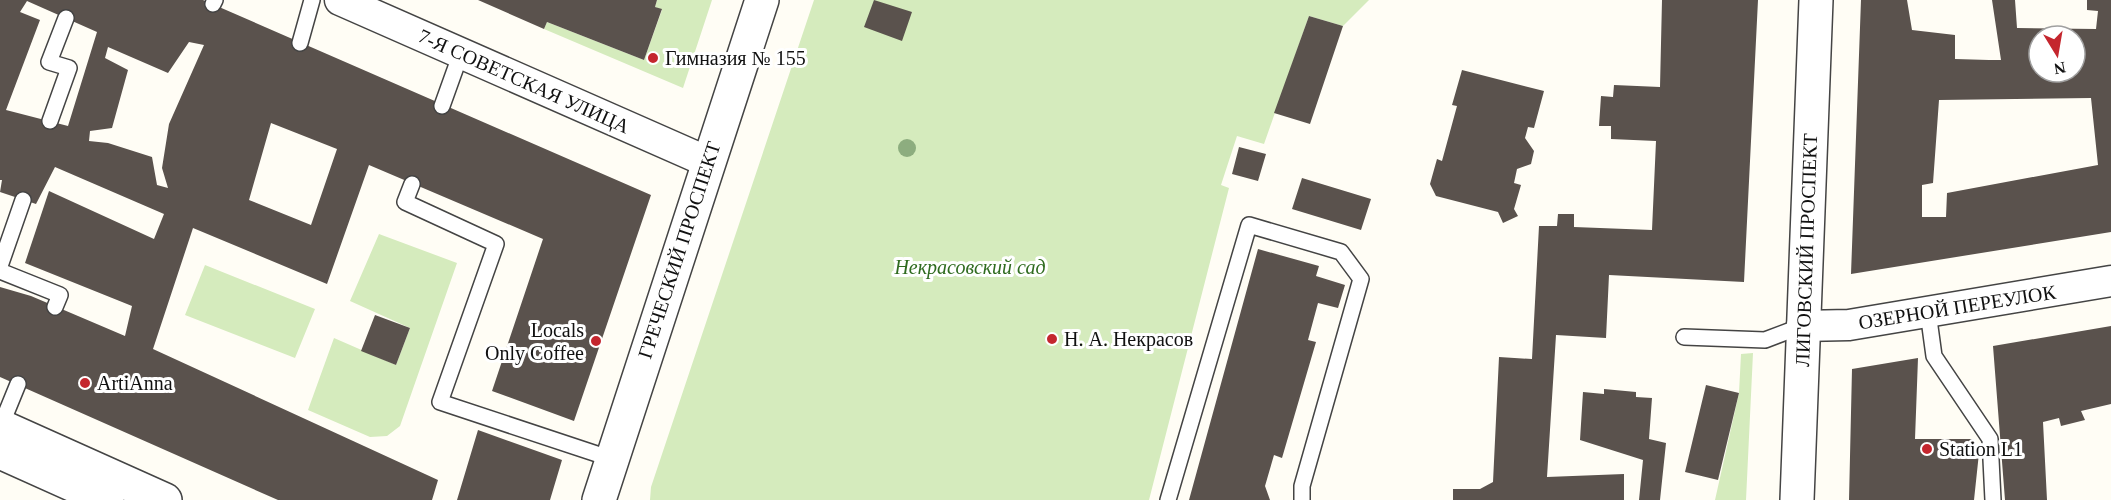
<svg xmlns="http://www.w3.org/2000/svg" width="2111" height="500" viewBox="0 0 2111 500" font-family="'Times New Roman',serif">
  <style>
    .green { fill: #d5ebbd }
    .building { fill: #5a524d; fill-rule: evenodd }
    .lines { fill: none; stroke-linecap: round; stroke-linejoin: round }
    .service-casing { stroke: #444; stroke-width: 18 }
    .minor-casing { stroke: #444; stroke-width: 33 }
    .tertiary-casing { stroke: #444; stroke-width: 36 }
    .service { stroke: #fff; stroke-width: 15 }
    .minor { stroke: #fff; stroke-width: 30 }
    .tertiary { stroke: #fff; stroke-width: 33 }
    .tree { fill: #8dad7f }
    .poi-dot { fill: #c4262e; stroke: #fff; stroke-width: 2 }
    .labels { text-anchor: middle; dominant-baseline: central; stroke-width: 6; stroke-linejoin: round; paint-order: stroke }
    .poi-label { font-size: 20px; fill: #111; stroke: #fff; text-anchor: start }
    .street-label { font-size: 20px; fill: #111; stroke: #fff }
    .park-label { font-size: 20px; font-style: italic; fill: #2f6b1f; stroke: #fff }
  </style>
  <rect width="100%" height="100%" fill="#fffdf5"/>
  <path class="green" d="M657 0H712L683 88 544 29 547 22 644 60 662 10 655 7Z
    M814 0H1369L1343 26 1309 16 1264 144 1237 136 1221 185 1229 188 1149 500H650L651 487Z
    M379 234 457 263 400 426 387 436 370 437 308 410 334 338 396 365 410 328 350 301Z
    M205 265 315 309 295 358 185 315Z
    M1753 353 1746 500H1715L1739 393 1741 354Z"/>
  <path class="building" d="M0 0H203L651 195 574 421 492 391 543 239 369 165 327 284 193 228 153 349 438 480 432 500H278L0 377V287L31 296 125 336 132 306 25 263 49 191 154 239 164 214 55 167 36 204 0 192 2 180H0ZM27 1 97 32 68 126 6 110 40 20 20 12ZM189 42 204 45 169 124 162 168 168 188 157 185 152 157 108 143 89 141 90 131 112 128 128 70 105 58 108 47 168 73ZM271 123 337 149 311 225 249 200Z
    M478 0H657L655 7 662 9 644 60 547 22 544 29Z
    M874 0 912 12 902 41 864 27Z
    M1662 0H1758L1744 282 1609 275 1606 338 1556 335 1547 477 1624 474V500H1453V489H1480L1493 482 1499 357 1532 359 1539 226H1557L1558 214H1574V227L1652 230 1656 141 1611 139V126H1599L1601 96 1613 97 1614 85 1660 87Z
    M1861 0H1907L1912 30 1955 35V59L1989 60H2001L1992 0H2015L2017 28 2096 29 2098 11 2087 10V0H2111V232L1851 274ZM2039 36H2075V72H2039ZM2091 98 2098 165 1947 193 1946 217H1922V185L1933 183 1939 100Z
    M1309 16 1343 26 1310 124 1274 113Z
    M1462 70 1544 91 1534 128 1528 127 1525 138 1534 151 1531 164 1517 169 1514 183 1521 185 1514 209 1518 216 1503 223 1498 212 1436 196 1430 184 1437 159 1442 161 1457 106 1452 105Z
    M1239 147 1266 154 1258 181 1232 174Z
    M1302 178 1371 199 1361 230 1292 209Z
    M1258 249 1319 266 1316 276 1345 285 1338 308 1318 303 1308 340 1316 342 1282 458 1274 455 1265 486 1270 500H1189Z
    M375 315 410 328 396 365 361 351Z
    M2111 326V404L2081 411 2085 420 2061 426 2059 418 2043 422 2047 500H2005L1993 346Z
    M1918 358 1915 439H1973L1979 453 1974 500H1849L1852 369Z
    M1706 385 1739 393 1718 480 1685 472Z
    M1604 389 1636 392V397L1652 398 1649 439 1666 443 1660 500H1639L1643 460 1580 440 1583 392 1604 394Z
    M478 430 562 460 550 500H457Z"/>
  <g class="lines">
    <g class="service-casing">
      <path id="service" d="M213 4 215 0
        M300 43 312 0
        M442 106 461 53
        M50 121 69 68 49 62 66 18
        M412 184 405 202 496 244 440 402 612 459
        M0 266 23 200
        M0 271 60 295 55 307
        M1928 312 1934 356 1990 439 1993 500
        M1684 337 1765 340 1802 326
        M0 428 18 384
        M1168 500 1249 225 1341 252 1361 279 1302 486V500"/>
    </g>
    <g class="minor-casing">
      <path id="minor" d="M340 0 708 162
        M1802 326 1849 325 2111 281"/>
    </g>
    <g class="tertiary-casing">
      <path id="tertiary" d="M0 426 165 500
        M0 452 107 500
        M599 500 762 0
        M1797 500 1816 0"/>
    </g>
    <use href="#service" class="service"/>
    <use href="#minor" class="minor"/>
    <use href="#tertiary" class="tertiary"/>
  </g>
  <circle class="tree" cx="907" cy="148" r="9"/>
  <g class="poi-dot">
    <circle cx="653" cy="58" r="6"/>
    <circle cx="1052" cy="339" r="6"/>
    <circle cx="596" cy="341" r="6"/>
    <circle cx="85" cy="383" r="6"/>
    <circle cx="1927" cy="449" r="6"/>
  </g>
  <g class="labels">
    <g class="poi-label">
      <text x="665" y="58">Гимназия № 155</text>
      <text x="584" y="330" text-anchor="end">Locals<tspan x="584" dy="23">Only Coffee</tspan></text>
      <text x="1064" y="339">Н. А. Некрасов</text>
      <text x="97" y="383">ArtiAnna</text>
      <text x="1939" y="449">Station L1</text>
    </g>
    <g class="street-label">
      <text transform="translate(524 81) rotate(24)">7-Я СОВЕТСКАЯ УЛИЦА</text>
      <text transform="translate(679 250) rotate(-72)">ГРЕЧЕСКИЙ ПРОСПЕКТ</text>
      <text transform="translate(1806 250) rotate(-88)">ЛИГОВСКИЙ ПРОСПЕКТ</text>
      <text transform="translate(1957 307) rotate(-9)">ОЗЕРНОЙ ПЕРЕУЛОК</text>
    </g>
    <g class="park-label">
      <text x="970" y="267">Некрасовский сад</text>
    </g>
  </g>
  <g transform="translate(2057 54) rotate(169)"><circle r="28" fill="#ffffff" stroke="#a0a0a0" stroke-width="1.5"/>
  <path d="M0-4.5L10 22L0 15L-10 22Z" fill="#c4262e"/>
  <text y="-9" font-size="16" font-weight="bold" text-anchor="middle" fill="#111111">N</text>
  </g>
</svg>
